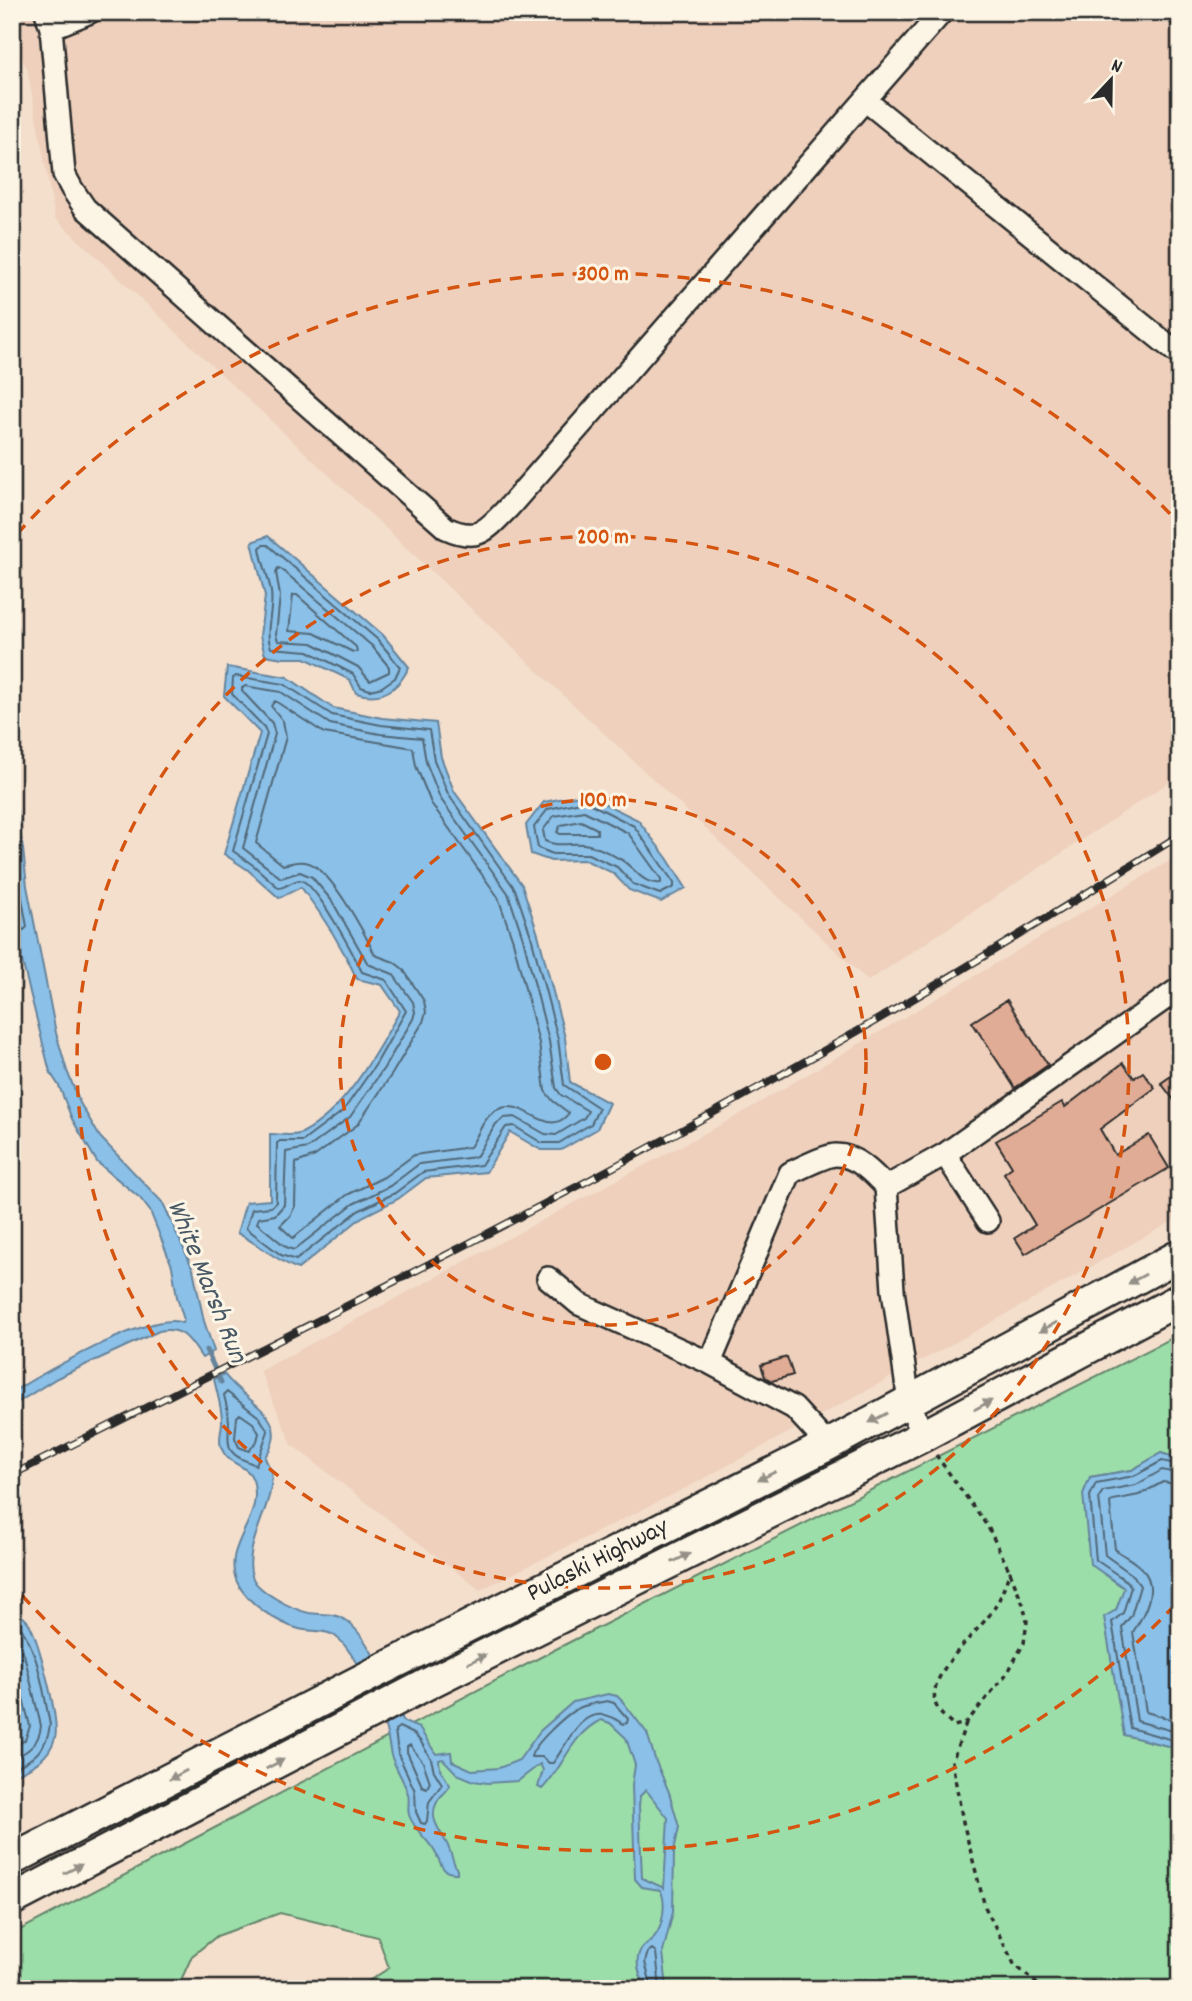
<svg xmlns="http://www.w3.org/2000/svg" width="1192" height="2001" viewBox="0 0 1192 2001" font-family="Dekko,sans-serif">
  <style>
    .built { fill: #eed0bc }
    .green { fill: #9cdea9; stroke: #64846a; stroke-width: 2 }
    .water { fill: #8bc0e8; stroke: #65849c; stroke-width: 2; fill-rule: evenodd }
    .lines { fill: none; stroke-linecap: round; stroke-linejoin: round }
    .shore { stroke: #516777; stroke-width: 2 }
    .stream { stroke: #65849c; stroke-width: 5 }
    .building { fill: #e1ac95; stroke: #2b2b2b; stroke-width: 2 }
    .minor-casing { stroke: #2b2b2b; stroke-width: 26 }
    .highway-casing { stroke: #2b2b2b; stroke-width: 35 }
    .path { stroke: #2b2b2b; stroke-width: 3.5; stroke-dasharray: 5 5; stroke-linecap: butt }
    .minor { stroke: #fcf5e5; stroke-width: 21 }
    .highway { stroke: #fcf5e5; stroke-width: 30 }
    .rail-casing { stroke: #2b2b2b; stroke-width: 8 }
    .rail { stroke: #fcf5e5; stroke-width: 5; stroke-dasharray: 16; stroke-linecap: butt }
    .oneway { fill: #949088 }
    .ring { fill: none; stroke: #d5540f; stroke-width: 3.5; stroke-dasharray: 12 9 }
    .labels { text-anchor: middle; dominant-baseline: central; stroke-width: 6; stroke-linejoin: round; paint-order: stroke }
    .street-label { font-size: 26px; fill: #2b2b2b; stroke: #fcf5e5 }
    .water-label { font-size: 28px; font-style: italic; fill: #485864; stroke: #fcf5e5 }
    .centre { fill: #d5540f; stroke: #fcf5e5; stroke-width: 3.5 }
    .ring-label { font-size: 21px; text-anchor: middle; font-weight: bold; fill: #d5540f; stroke: #fcf5e5; stroke-width: 6; stroke-linejoin: round; paint-order: stroke }
  </style>
  <rect width="100%" height="100%" fill="#f4dfcd"/>
  <filter id="ink" filterUnits="userSpaceOnUse"><feTurbulence type="fractalNoise" baseFrequency=".0143" numOctaves="2"/><feDisplacementMap in="SourceGraphic" scale="14" xChannelSelector="R" yChannelSelector="G"/><feConvolveMatrix kernelMatrix="1 2 1 2 8 2 1 2 1" color-interpolation-filters="sRGB"/></filter>
  <g filter="url(#ink)">
    <path class="built" d="M12 12H1180V775L868 981 55 218 27 68 12 40Z
      M1180 855V1217L978 1330 690 1486 480 1590 292 1445 260 1371 735 1117Z"/>
    <path class="green" d="M1180 1334V1459L1161 1453 1132 1470 1090 1477 1125 1588 1116 1610 1124 1735 1180 1749V1989H356L389 1968 378 1937 280 1913 217 1936 192 1956 177 1989H12V1934L558 1648Z"/>
    <path class="water" d="M268 536 383 635 409 667C398 690 382 701 356 693L350 680 305 658H283L265 655 260 636 265 596 252 542Z
      M227 667 287 677 333 708 382 718 436 723 441 757 454 791 522 885 538 934 565 1038 570 1082 609 1103 597 1129 561 1150H541L510 1132 486 1172 426 1178 398 1199 362 1217 298 1269C275 1260 259 1244 237 1233L246 1202 270 1200V1134C279 1134 294 1137 302 1133 346 1111 376 1052 400 1011L382 985 357 979C342 946 323 916 301 887L279 898 248 870 224 854 260 733 224 696Z
      M12 782 23 849 27 886 56 1033 67 1071 80 1103 100 1137 163 1203 193 1269 204 1321 214 1351 202 1358C190 1340 183 1326 159 1331L57 1378 12 1406V1392C40 1375 154 1309 182 1323L184 1320 177 1297 172 1266 150 1211 140 1198 97 1162 72 1119 59 1086 50 1072 12 921Z
      M585 794 638 820 667 858 686 888 661 902 629 890 613 873 585 860 551 861 531 854 526 825 544 802Z
      M224 1374C245 1403 294 1417 265 1457 266 1463 270 1466 271 1471 277 1501 242 1544 252 1576 256 1591 294 1610 309 1613 321 1615 334 1612 345 1620 371 1637 391 1694 404 1722L419 1728 436 1754 451 1752 452 1761 472 1770 499 1768 519 1760 540 1731 573 1702 608 1694 617 1696 623 1702 647 1733 656 1762 669 1792 679 1827 674 1851 673 1912 663 1952 667 1989H646C642 1979 636 1968 638 1957 640 1946 648 1944 655 1936 663 1926 667 1901 660 1890L642 1887 635 1879 632 1785 635 1765 626 1738 610 1723 601 1720C571 1734 564 1767 542 1789L538 1787 543 1770 540 1764 518 1781 487 1783 474 1781 457 1774 443 1759 439 1760 440 1769 450 1785C447 1793 440 1795 437 1802 428 1818 440 1830 447 1844 451 1852 453 1862 457 1870V1873C441 1874 442 1864 436 1854 430 1841 415 1832 409 1815 407 1808 410 1801 408 1794 404 1780 395 1768 391 1755 388 1742 388 1731 382 1719 371 1696 356 1651 335 1636 326 1629 310 1632 299 1629 277 1623 247 1603 237 1582 223 1550 254 1526 255 1496 256 1459 230 1472 221 1447 218 1438 222 1431 222 1421 222 1408 217 1393 214 1379ZM646 1790 668 1818 664 1888 642 1878 639 1806 640 1796Z
      M1161 1453 1180 1459V1749L1124 1735 1104 1617 1116 1610 1124 1588 1090 1564 1083 1494 1090 1477 1132 1470Z
      M12 1607C17 1612 24 1617 28 1622 38 1637 60 1721 55 1738 49 1759 31 1768 12 1776Z"/>
    <g class="lines">
      <path class="shore" d="M263 545H268L378 640 400 667 395 678 382 687 370 690 361 687 353 674 308 651 271 648C264 630 274 611 271 592 269 577 262 563 260 548Z
        M278 568 281 569 372 646 389 667V672L370 681 358 667 312 643 278 641 276 635 280 596 276 572Z
        M293 595H297L356 647 357 652H353L314 633 289 631Z
        M236 676 284 684 332 715 381 725 429 730 434 760 448 794 515 889 531 936 558 1039 564 1085 599 1108 591 1124 559 1143H542L514 1126 506 1127 481 1165 423 1172 395 1193 358 1211 296 1260 281 1255 246 1228 252 1209 271 1207 276 1202 277 1143 280 1141H303L343 1111 376 1064 406 1011 386 980 362 972C355 957 315 881 300 880 294 880 286 887 279 888L253 865 233 851 267 734 264 727 232 694 233 678Z
        M245 686 281 692 330 724 380 734 422 738 426 762 440 798 508 893 523 938 549 1041 556 1088 561 1095 588 1111 584 1118 556 1135 545 1134 515 1117 504 1118 496 1124 476 1157 419 1164 390 1186 353 1204 294 1250 286 1247 257 1223 259 1218 275 1215 284 1205 286 1152 308 1148 350 1117 384 1068 413 1019 415 1012 413 1002 393 974 368 964 332 901 312 877 300 872 281 878 243 848 275 734 272 723 242 691V688Z
        M275 701 324 733 413 748 416 766 431 803 498 897 513 941 539 1043 545 1091 553 1101 569 1113C547 1142 523 1093 495 1111 483 1118 478 1136 470 1147L414 1155 384 1177 347 1195 293 1238 280 1226 290 1216 295 1206 296 1163 315 1156 357 1125 392 1074 423 1022 426 1012 424 1001 403 969 394 962 375 955C365 934 331 870 309 863 300 860 291 863 283 865L256 843 286 737 283 721 271 706Z
        M585 801 634 826 674 883V887L660 894 633 884 617 867 588 854H553L538 848 534 827 548 809Z
        M584 811 628 833 661 879V883C641 885 635 867 620 859 611 854 599 847 589 845 574 841 559 848 545 841L543 830 554 816Z
        M581 821 597 829V834H560L557 832 561 825Z
        M12 824 20 887 27 927 24 930 12 925
        M227 1392 259 1417 268 1431 256 1465C229 1454 227 1453 229 1424 229 1414 226 1404 224 1395Z
        M240 1414 253 1423 259 1433 257 1441 249 1451 239 1447 235 1438 237 1417Z
        M1180 1465 1162 1461 1134 1476 1096 1483 1090 1496 1096 1560 1128 1582 1131 1587 1123 1613 1112 1622 1130 1728 1180 1742
        M1180 1474 1162 1470 1136 1485 1103 1491 1099 1497 1105 1555 1134 1576 1140 1586 1131 1616 1122 1627 1137 1721 1180 1733
        M1180 1485 1163 1482 1139 1495 1113 1500 1110 1503 1115 1549C1123 1556 1135 1561 1142 1569 1160 1587 1144 1615 1133 1632L1146 1712 1180 1722
        M12 1617C38 1643 43 1690 50 1725 47 1749 33 1760 12 1769
        M12 1629 24 1654 41 1726C39 1744 28 1752 12 1759
        M12 1654 30 1726 25 1740 12 1748
        M607 1701 614 1703 628 1719 627 1723 623 1724C585 1696 572 1737 553 1763H549L542 1757H531C533 1745 567 1713 579 1708 587 1704 598 1703 607 1701Z
        M399 1727 414 1734 421 1742 431 1759 434 1771 442 1784 429 1802 427 1821 425 1824 421 1823 416 1812 415 1791 398 1754 395 1730Z
        M410 1745 423 1762 430 1782 427 1788 422 1786 407 1752V1747Z
        M652 1989 645 1962 648 1952 652 1949 656 1952 660 1989"/>
      <path class="stream" d="M206 1350 221 1382"/>
    </g>
    <path class="building" d="M1007 1000 1048 1065 1015 1088 972 1022Z
      M1123 1063 1134 1078 1143 1072 1155 1088 1100 1129 1115 1155 1149 1135 1169 1168 1025 1254 1015 1238 1035 1225 1004 1173 1012 1167 996 1141 1062 1102 1065 1107Z
      M1180 1070V1108L1161 1083Z
      M787 1357 793 1375 772 1381 765 1377 761 1365Z"/>
    <g class="lines">
      <g class="minor-casing">
        <path id="minor" d="M46 12 51 28 64 174 72 189 85 208 446 528C479 543 486 530 509 507L942 12
          M1177 12 1180 15
          M51 28 90 12
          M865 100 1180 355
          M945 1154 988 1221
          M886 1187 945 1154 1180 988
          M548 1278 579 1304 710 1363 794 1408 828 1445
          M710 1363 790 1173C801 1168 826 1155 836 1155 856 1155 874 1174 886 1187L893 1290 909 1402 923 1436"/>
      </g>
      <g class="highway-casing">
        <path id="highway" d="M12 1860 369 1676 828 1445 1180 1255
          M12 1900 433 1681 923 1436 1180 1299"/>
      </g>
      <path class="path" d="M936 1455 988 1527 1010 1572
        M1010 1572 1023 1604 1027 1621 1024 1643 1008 1672 966 1723 954 1726C950 1721 942 1716 939 1711 917 1678 981 1632 995 1607 1002 1596 1005 1583 1010 1572Z
        M966 1723 952 1762 963 1822 985 1907 1014 1964 1043 1989"/>
      <use href="#minor" class="minor"/>
      <use href="#highway" class="highway"/>
      <g class="rail-casing">
        <path id="rail" d="M12 1475C277 1341 544 1210 802 1063 930 991 1055 913 1180 835"/>
      </g>
      <use href="#rail" class="rail"/>
    </g>
    <defs><path id="oneway-solid" d="M-6-.8H1V-3.2L6.5 0L1 3.2V.8H-6Z" transform="scale(1.75)"/></defs>
    <g class="oneway">
      <use href="#oneway-solid" transform="translate(1137 1279) rotate(151)"/>
      <use href="#oneway-solid" transform="translate(1048 1327) rotate(151)"/>
      <use href="#oneway-solid" transform="translate(983 1405) rotate(-28)"/>
      <use href="#oneway-solid" transform="translate(878 1418) rotate(152)"/>
      <use href="#oneway-solid" transform="translate(767 1476) rotate(153)"/>
      <use href="#oneway-solid" transform="translate(681 1558) rotate(-26)"/>
      <use href="#oneway-solid" transform="translate(477 1659) rotate(-26)"/>
      <use href="#oneway-solid" transform="translate(275 1764) rotate(-28)"/>
      <use href="#oneway-solid" transform="translate(178 1775) rotate(152)"/>
      <use href="#oneway-solid" transform="translate(73 1869) rotate(-27)"/>
    </g>
  </g>
  <g class="ring">
    <circle cx="603" cy="1062" r="263"/>
    <circle cx="603" cy="1062" r="526"/>
    <path d="M1175 1605A789 789 0 0 1 17 1590M17 534A789 789 0 0 1 1175 519"/>
  </g>
  <g class="labels">
    <g class="street-label">
      <text transform="translate(598 1561) rotate(-27)">Pulaski Highway</text>
    </g>
    <g class="water-label">
      <text transform="translate(205 1282) rotate(68)">White Marsh Run</text>
    </g>
  </g>
  <circle cx="603" cy="1062" r="10" class="centre"/>
  <g class="ring-label">
    <text x="603" y="280">300 m</text>
    <text x="603" y="543">200 m</text>
    <text x="603" y="806">100 m</text>
  </g>
  <rect width="1192" height="2001" fill="none" stroke="#fcf5e5" stroke-width="42"/>
  <rect x="21" y="21" width="1150" height="1959" fill="none" stroke="#2b2b2b" stroke-width="2.5" filter="url(#ink)"/>
  <g transform="translate(1111 80) rotate(22)" stroke="#fcf5e5" stroke-width="5" paint-order="stroke">
  <path d="M0-5L12 26L0 18L-12 26Z" fill="#2b2b2b"/>
  <text y="-10" font-size="19" font-weight="bold" text-anchor="middle" fill="#2b2b2b">N</text>
  </g>
</svg>
